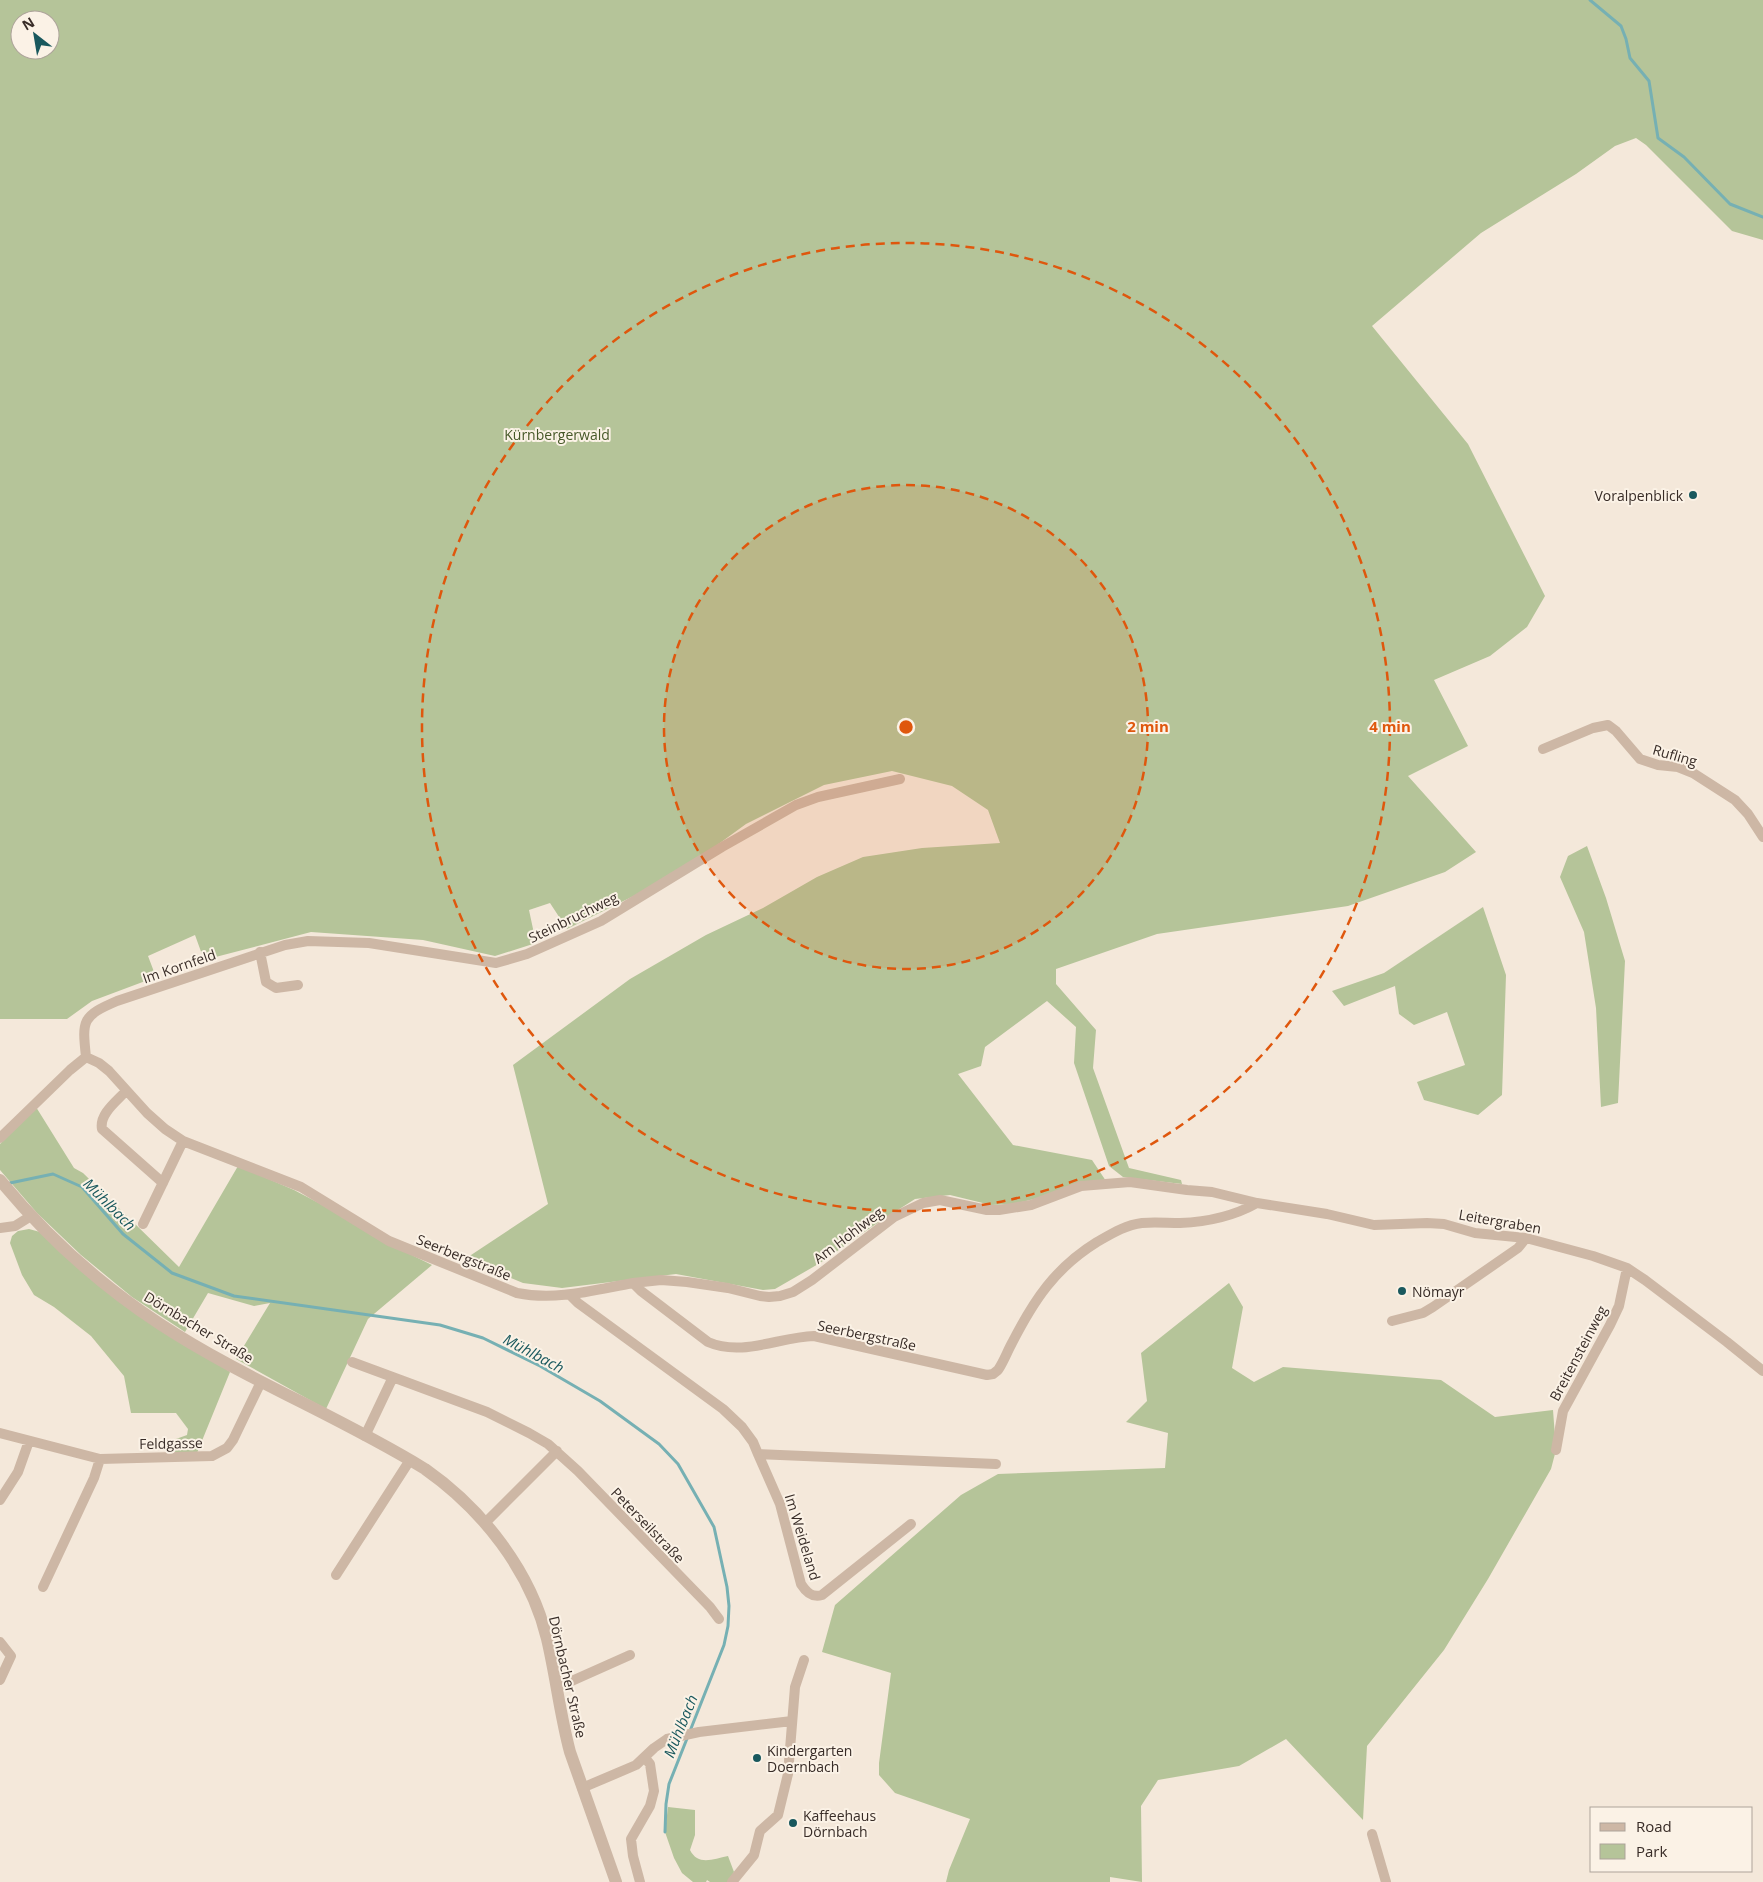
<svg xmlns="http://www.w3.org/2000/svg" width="1763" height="1882" viewBox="0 0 1763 1882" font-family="'Open Sans',sans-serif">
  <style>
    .green { fill: #b5c499; fill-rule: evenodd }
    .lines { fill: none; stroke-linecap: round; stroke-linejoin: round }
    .stream { stroke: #76b0b3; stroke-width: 3 }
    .minor { stroke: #cdb7a5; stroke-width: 10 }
    .tertiary { stroke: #cdb7a5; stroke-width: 12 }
    .ring { fill: none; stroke: #df570d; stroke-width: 2.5; stroke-dasharray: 9 6 }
    .poi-dot { fill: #19585d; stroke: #fbf2e6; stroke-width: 2 }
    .labels { text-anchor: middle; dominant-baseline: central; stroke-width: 4; stroke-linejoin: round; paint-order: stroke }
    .park-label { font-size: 14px; fill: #465828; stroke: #fbf2e6 }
    .poi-label { font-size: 14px; fill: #382c27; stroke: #fbf2e6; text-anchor: start }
    .street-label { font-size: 14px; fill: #382c27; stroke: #fbf2e6 }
    .water-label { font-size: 15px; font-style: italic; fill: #19585d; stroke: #fbf2e6 }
    .centre { fill: #df570d; stroke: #fbf2e6; stroke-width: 2.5 }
    .ring-label { font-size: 15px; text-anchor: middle; font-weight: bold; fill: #df570d; stroke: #fbf2e6; stroke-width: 4; stroke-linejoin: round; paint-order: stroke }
  </style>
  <rect width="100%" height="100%" fill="#f4e8da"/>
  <path class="green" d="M0 0H1763V240L1732 231 1646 145 1636 138 1615 146 1576 174 1481 233 1372 326 1468 444 1545 596 1527 627 1490 656 1434 680 1468 746 1408 776 1476 852 1445 872 1348 906 1157 934 1056 969V984L1096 1030 1093 1068 1129 1168 1181 1180 1182 1184 1123 1177 1109 1166 1074 1063 1076 1027 1047 1001 985 1047 981 1066 958 1074 1013 1145 1092 1160 1106 1181 1014 1204 991 1205 950 1195 915 1199 876 1224 820 1263 775 1289 763 1290 676 1274 562 1288 523 1283 465 1259 548 1204 513 1065 630 979 706 935 763 908 817 877 863 857 922 848 1000 843 988 810 952 786 892 771 824 785 746 824 676 875 567 929 550 903 529 910 536 943 495 956 423 940 311 932 204 960 195 935 148 956 156 977 92 1001 67 1019H0ZM20 20H50V50H20Z
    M1587 846 1606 898 1625 961 1618 1103 1601 1107 1596 1008 1584 932 1560 877 1568 856Z
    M1483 907 1506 975 1502 1095 1478 1115 1424 1100 1417 1082 1465 1065 1447 1012 1414 1025 1399 1014 1395 986 1344 1006 1332 991 1384 973Z
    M36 1107 74 1168 83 1173 179 1267 238 1166 294 1190 351 1220 371 1235 432 1265 368 1319 326 1409 236 1359 270 1303 254 1306 208 1293 185 1332 132 1297 81 1255 37 1213 0 1170V1144Z
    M29 1229 40 1232 230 1372 197 1453 171 1454 176 1439 187 1435 188 1429 176 1413H131L124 1376 91 1336 54 1307 34 1295 22 1275 10 1243 12 1236 18 1231Z
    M1229 1283 1243 1307 1232 1368 1254 1382 1283 1367 1441 1380 1495 1417 1553 1410 1556 1450 1551 1469 1488 1579 1444 1650 1367 1746 1363 1820 1286 1739 1239 1766 1158 1780 1141 1806 1142 1882 1110 1877V1882H946L949 1870 970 1819 895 1793 879 1775V1763L891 1673 822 1652 835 1605 961 1495 998 1474 1165 1468 1168 1433 1126 1422 1147 1401 1141 1353Z
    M668 1807 695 1810V1835L690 1850C698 1866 713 1859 728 1856L734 1872 728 1882H710L707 1880 706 1882H693L682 1873 674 1858 665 1832Z"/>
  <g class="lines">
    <path class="stream" d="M1590 0 1621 26 1626 39 1630 58 1649 81 1658 138 1684 157 1730 204 1763 217
      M10 1183 53 1174 82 1187 123 1234 172 1273 234 1296 440 1325 483 1338 540 1366 600 1401 659 1444 678 1464 714 1527 727 1587 729 1606 728 1626 724 1645 690 1731
      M665 1832 666 1804 669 1784 688 1736"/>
    <path class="minor" d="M1543 749 1593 728 1608 725 1616 731 1640 759 1658 765 1678 767 1693 773 1735 800 1748 814 1763 837
      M260 952 266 982 276 988 298 985
      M86 1057C82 1020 82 1016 117 1001L285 945 308 941 369 943 496 963 527 954 601 921 722 847 796 805 818 797 900 779
      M126 1091C117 1101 99 1114 102 1129L163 1183
      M0 1138 70 1070 86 1057 99 1063 109 1071 147 1113 165 1129 183 1141 301 1187 389 1241 517 1293C556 1301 594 1290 633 1283L641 1291 708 1342C742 1357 779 1337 814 1336L987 1375 993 1374 998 1370C1004 1361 1007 1352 1012 1343 1034 1300 1055 1268 1097 1242 1111 1234 1125 1225 1142 1223 1154 1222 1167 1223 1180 1223 1206 1222 1234 1216 1257 1203
      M143 1224 183 1141
      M0 1228 15 1226 31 1216
      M633 1283 661 1280 687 1282 728 1288 760 1296 769 1297 780 1296 793 1292 812 1280 894 1217 923 1203 940 1200 987 1210H999L1031 1205 1081 1186 1130 1182 1187 1190 1212 1192 1257 1203 1327 1214 1374 1225 1427 1223 1444 1224 1475 1233 1526 1238 1593 1256 1627 1268 1645 1280 1727 1342 1763 1371
      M570 1295 578 1303 723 1409 742 1427 753 1442 758 1454 780 1504 801 1584C806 1592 812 1598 822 1595L911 1524
      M1392 1321 1423 1313 1433 1307 1518 1248 1526 1238
      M352 1362 487 1412 529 1433 548 1444 578 1471 710 1607 719 1619
      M0 1433 100 1459 212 1456 227 1448 233 1440 261 1382
      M365 1436 393 1377
      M1556 1450 1563 1411 1610 1325 1619 1306 1627 1268
      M758 1454 996 1464
      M0 1500 18 1472 29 1441
      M485 1523 557 1451
      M336 1575 410 1460
      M43 1587 94 1478 100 1459
      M0 1642 11 1656 0 1680
      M556 1688 630 1655
      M582 1788 636 1765 654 1748 667 1739 699 1732 792 1721
      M1372 1834 1386 1882
      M640 1882 633 1856 631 1839 650 1806 654 1791 650 1764 645 1758
      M732 1882 754 1855 760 1831 778 1815 788 1774 795 1687 804 1660"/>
    <path class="tertiary" d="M0 1180C46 1236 99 1284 160 1324 244 1379 339 1416 425 1469 482 1509 531 1571 547 1639 556 1677 560 1715 570 1752L616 1882"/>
  </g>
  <circle cx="906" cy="727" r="242" fill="#df570d" fill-opacity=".12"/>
  <g class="ring">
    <circle cx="906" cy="727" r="242"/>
    <circle cx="906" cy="727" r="484"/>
  </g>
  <g class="poi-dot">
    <circle cx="1693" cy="495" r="5"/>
    <circle cx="1402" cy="1291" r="5"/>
    <circle cx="757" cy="1758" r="5"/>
    <circle cx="793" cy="1823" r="5"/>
  </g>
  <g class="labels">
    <g class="park-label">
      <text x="557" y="434">Kürnbergerwald</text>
    </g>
    <g class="poi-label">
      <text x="1683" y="495" text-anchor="end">Voralpenblick</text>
      <text x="1412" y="1291">Nömayr</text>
      <text x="767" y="1750">Kindergarten<tspan x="767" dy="16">Doernbach</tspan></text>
      <text x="803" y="1815">Kaffeehaus<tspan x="803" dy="16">Dörnbach</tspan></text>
    </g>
    <g class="street-label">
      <text transform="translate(1675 755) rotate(16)">Rufling</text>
      <text transform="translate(573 917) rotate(-26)">Steinbruchweg</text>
      <text transform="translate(179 966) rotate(-19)">Im Kornfeld</text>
      <text transform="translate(1500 1221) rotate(10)">Leitergraben</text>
      <text transform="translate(848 1235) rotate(-37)">Am Hohlweg</text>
      <text transform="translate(464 1257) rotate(22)">Seerbergstraße</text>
      <text transform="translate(199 1327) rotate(31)">Dörnbacher Straße</text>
      <text transform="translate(867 1335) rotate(12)">Seerbergstraße</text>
      <text transform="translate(1578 1353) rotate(-62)">Breitensteinweg</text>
      <text transform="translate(171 1443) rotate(-1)">Feldgasse</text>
      <text transform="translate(648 1525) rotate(46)">Peterseilstraße</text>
      <text transform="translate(803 1537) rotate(73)">Im Weideland</text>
      <text transform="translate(568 1677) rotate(77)">Dörnbacher Straße</text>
    </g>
    <g class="water-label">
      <text transform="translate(110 1204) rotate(45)">Mühlbach</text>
      <text transform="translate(534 1353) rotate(28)">Mühlbach</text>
      <text transform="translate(680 1726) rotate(-68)">Mühlbach</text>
    </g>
  </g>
  <circle cx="906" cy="727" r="8" class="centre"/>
  <g class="ring-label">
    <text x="1148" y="732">2 min</text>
    <text x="1390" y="732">4 min</text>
  </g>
  <rect x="1590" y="1807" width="162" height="65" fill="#fbf2e6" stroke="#ada39a"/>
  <rect x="1600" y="1823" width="25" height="8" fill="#cdb7a5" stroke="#ada39a"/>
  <text x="1636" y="1832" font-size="15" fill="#382c27">Road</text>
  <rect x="1600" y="1844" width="25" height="15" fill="#b5c499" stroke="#ada39a"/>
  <text x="1636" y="1857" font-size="15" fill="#382c27">Park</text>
  <g transform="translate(35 35) rotate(329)"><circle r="24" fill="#fbf2e6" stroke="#ada39a"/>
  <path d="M0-4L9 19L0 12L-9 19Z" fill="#19585d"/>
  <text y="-8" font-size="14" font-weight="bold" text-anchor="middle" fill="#382c27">N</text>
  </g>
</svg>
